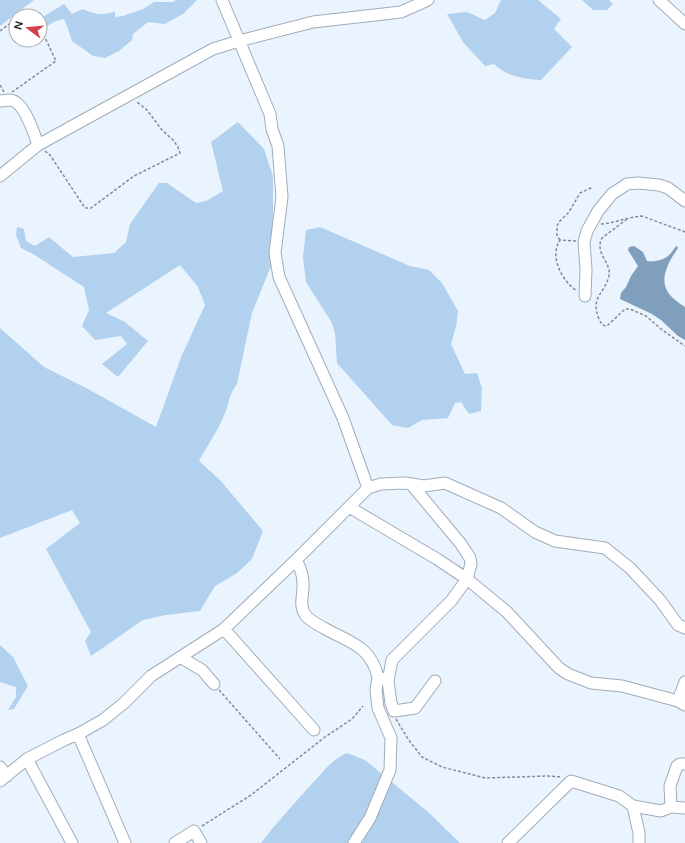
<svg xmlns="http://www.w3.org/2000/svg" width="685" height="843" viewBox="0 0 685 843" font-family="Figtree,sans-serif">
  <style>
    .green { fill: #b2d1ee }
    .water { fill: #809fbd }
    .lines { fill: none; stroke-linecap: round; stroke-linejoin: round }
    .minor-casing { stroke: #a1acb8; stroke-width: 13 }
    .path { stroke: #838b91; stroke-width: 1.5; stroke-dasharray: 3 2; stroke-linecap: butt }
    .minor { stroke: #fff; stroke-width: 11 }
  </style>
  <rect width="100%" height="100%" fill="#eaf4fe"/>
  <path class="green" d="M0 0H34L0 26Z
    M176 0H197L183 14 165 24 148 22 133 34 132 40 119 51 105 58 93 56 72 41 68 29 64 19 56 21 47 26 41 18 64 4 72 14 83 9C95 15 102 15 115 12V17L123 16 143 9 154 2H173Z
    M501 0H538L561 19 554 29 572 47 541 80C523 79 506 76 494 64L485 66 463 42 447 14 467 12 485 20 495 13Z
    M582 0H609L613 4 607 10H593Z
    M238 122 264 149 273 176V217L271 266 252 313 237 384C229 394 230 401 225 413 218 430 208 445 199 461L220 480 263 531 252 559 237 573 215 586 200 611 166 615 143 620 91 656 85 641 91 632 46 549 80 523 72 510 0 538V328L44 367 88 389 156 427 182 355 205 305 198 287 180 265 106 313 125 322 148 341 118 377 102 364 127 344 121 336 95 340 82 326 89 310 84 287 33 254 21 248 16 235 17 227 24 229 26 241 35 246 49 237 73 257 114 253 126 242 130 224 159 183H167L196 203 206 201 223 191 211 142Z
    M320 227 410 266 429 270 442 283 458 311 456 327 451 344 465 374 477 373 482 388 481 411 469 414 461 402 455 403 448 418 422 420 408 428 392 425 337 363 335 334 332 323 306 282 303 258 306 230Z
    M0 645 13 657 28 686 14 709 8 710 16 697V687L0 682Z
    M347 753 365 760 428 812 460 843H261C276 823 293 805 310 786 321 774 332 759 347 753Z"/>
  <path class="water" d="M634 246 643 252 647 261C655 262 665 260 670 254 673 251 673 249 677 246L678 248C676 252 673 255 671 259 659 282 663 293 685 307V340L678 336 661 320 652 314 620 299 621 293 626 287 631 276 638 266 628 250 629 247Z"/>
  <g class="lines">
    <g class="minor-casing">
      <path id="minor" d="M222 0 270 114 272 129 278 146 282 197 275 253 279 277 343 418 368 488
        M659 0 685 24
        M0 101C3 101 7 100 10 100 24 101 34 133 38 145
        M0 176 38 145 213 49 239 41 313 22 401 12 428 0
        M585 296 586 269 584 242 587 231 598 211 612 194 627 184 638 183 659 185 668 188 685 201
        M411 484 461 544 470 558 471 564 467 579 451 601 392 660 388 681 391 703 394 711 415 708 435 681
        M349 507 437 559 467 579 507 612 559 668 568 674 591 683 622 686 678 701 685 705
        M296 560C300 567 303 574 303 583 304 595 298 605 306 616 311 621 318 625 324 628 350 643 370 645 378 677L384 679
        M224 629 314 730
        M180 657 202 670 214 684
        M678 701 685 682
        M78 734 125 843
        M27 759 72 843
        M0 767 7 776
        M0 781 27 759 64 740 80 733 103 720 124 703 151 676 224 629 296 560 368 488 381 484 405 483 424 486 445 483 501 508 535 532 555 541 605 548 630 568 660 600 678 625 685 628
        M633 806 639 833V843
        M671 807 670 786 677 766 680 764H685
        M175 843 194 831 201 843
        M354 843 370 818 390 770 391 738 378 708 376 690 378 677
        M508 843 571 781 619 796 633 806 661 811 671 807 685 808"/>
    </g>
    <path class="path" d="M20 16 28 10
      M0 31 16 19
      M0 85 4 92
      M12 92 56 61 40 27
      M45 151 50 155 85 208H91L134 176 180 153 178 147 173 140 162 130 147 110 137 102
      M627 219 602 238C594 253 612 263 609 276 604 295 590 297 599 319 601 323 602 326 607 326L625 309H630L646 316 661 329 685 346
      M601 224C616 223 628 217 642 216L685 232
      M560 240 557 236V226L559 222 569 212 580 193 593 187
      M576 241 560 240C549 257 562 281 577 291
      M219 690 280 759
      M396 719 408 739 422 757 442 767 485 778 548 776 562 777
      M202 826 251 795 325 737 352 719 363 706"/>
    <use href="#minor" class="minor"/>
  </g>
  <g transform="translate(28 28) rotate(286)"><circle r="19" fill="#ffffff" stroke="#abadaf"/>
  <path d="M0-3L7 15L0 10L-7 15Z" fill="#d14149"/>
  <text y="-6" font-size="11" font-weight="bold" text-anchor="middle" fill="#2e3337">N</text>
  </g>
</svg>
